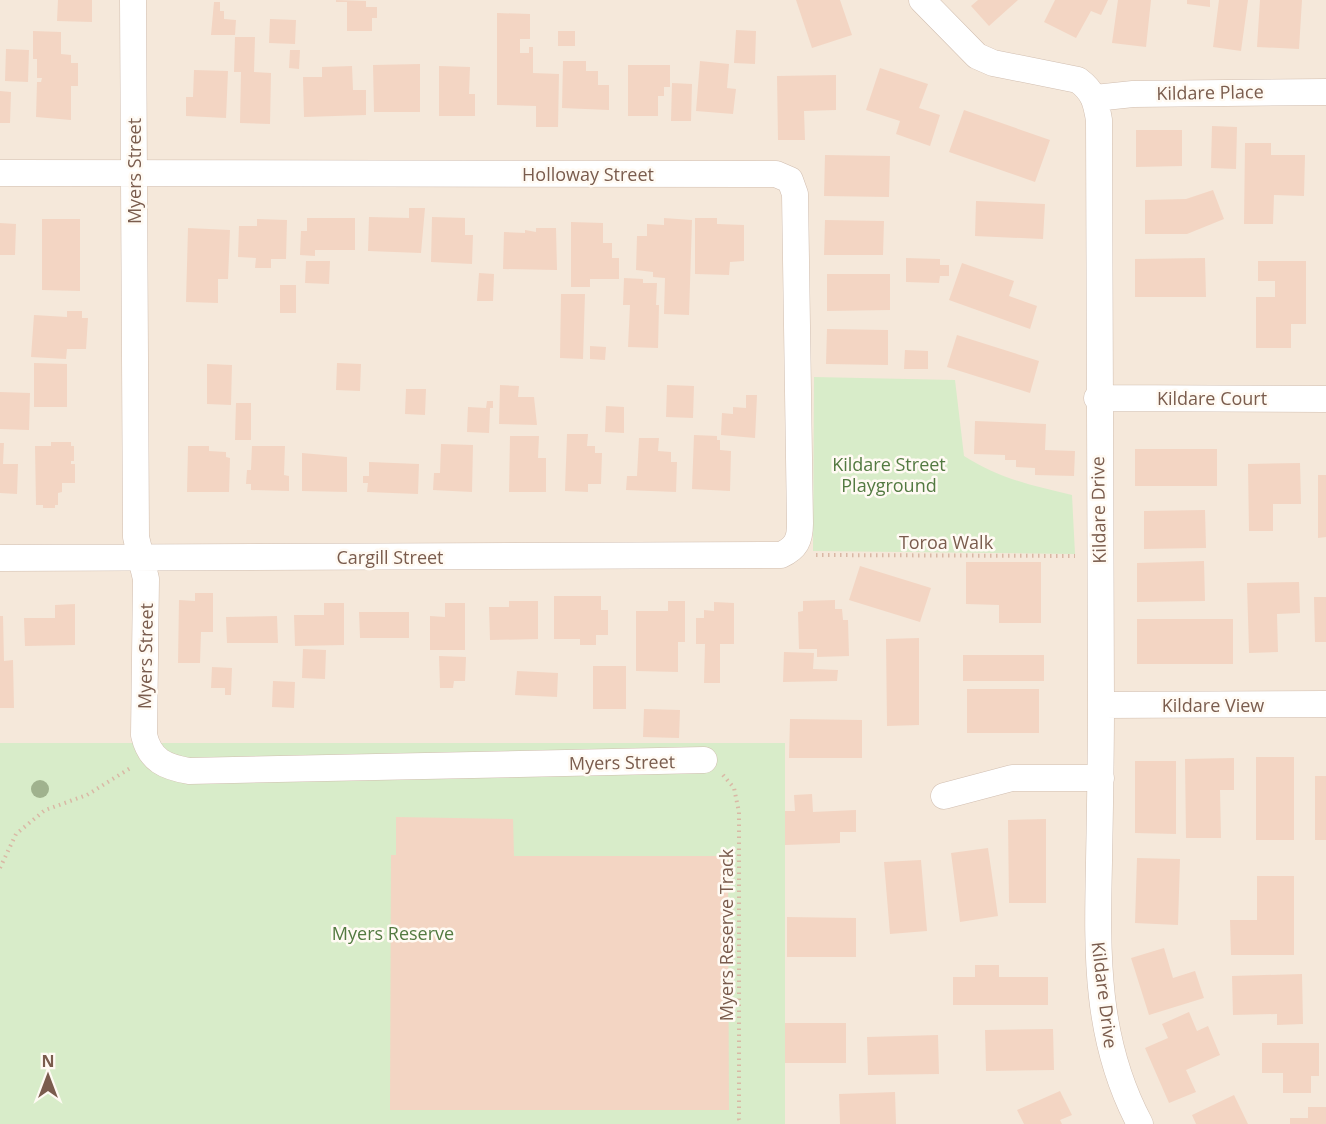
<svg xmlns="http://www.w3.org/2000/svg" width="1326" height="1124" viewBox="0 0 1326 1124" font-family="'Open Sans',sans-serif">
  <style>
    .residential { fill: #f5e8da }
    .green { fill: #d8ecc9 }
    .building { fill: #f3d5c3 }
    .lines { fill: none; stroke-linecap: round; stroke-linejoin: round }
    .minor-casing { stroke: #d1beb0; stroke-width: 27 }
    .path { stroke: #d9b8a5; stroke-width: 4; stroke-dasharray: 1.5 4.5; stroke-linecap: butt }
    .minor { stroke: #fff; stroke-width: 26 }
    .tree { fill: #a0b28e }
    .labels { text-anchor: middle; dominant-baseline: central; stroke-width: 5; stroke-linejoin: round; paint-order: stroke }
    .street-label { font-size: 18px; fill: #7a5c4d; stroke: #fffaf3 }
    .park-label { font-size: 18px; fill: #537a41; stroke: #fffaf3 }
  </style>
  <rect width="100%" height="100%" fill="#fdf6ec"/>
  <path class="residential" d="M0 0H1326V1124H785V743H0Z"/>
  <path class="green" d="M814 377 955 380 964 456C998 478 1033 486 1072 495L1075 554 813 551Z
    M0 743H785V1124H0Z"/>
  <path class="building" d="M58 0H92V22L57 21Z
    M336 0 366 1V7H377V18H372V31H347V2H336Z
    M796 0H840L852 35 812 48Z
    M978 0H1018L989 26 971 6Z
    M1055 0H1108L1101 15 1091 11 1076 38 1044 22Z
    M1118 0H1151L1146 47 1112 43Z
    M1187 0H1210V7L1187 4Z
    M1219 0H1248L1241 51 1213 47Z
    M1260 0H1302L1299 49 1257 47Z
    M214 2H220V11H224V19L236 20 235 35H211Z
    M497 13 530 14V39H520V53H529V47H533V73L559 74 558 127H536V106L497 105Z
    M270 19 296 20 295 44 269 43Z
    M736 30 756 31 755 64 734 63Z
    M33 31 61 32V54L71 55V63H78V86H71V120L36 117 37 82H41L42 78H37V59H33Z
    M558 31H575V46H558Z
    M235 37H255L254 72 271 73 270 124 240 123 241 72H234Z
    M6 49 29 50 28 82 5 81Z
    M290 50H300L299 69 289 68Z
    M563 61H586V71H598V85H609V110L562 108Z
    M700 61 729 64 727 88 736 89 733 114 696 111Z
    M420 64V112H374L373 65Z
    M628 65H670V87H664V96H658V116H628Z
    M352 66 353 90H366V115L304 117 303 77H322V67Z
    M439 66 470 67 469 94H475V116H439Z
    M880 68 928 84 919 108 940 115 930 146 896 134 900 121 866 110Z
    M194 70 228 71 226 118 186 116V97H193Z
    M836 75V110L804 111 805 140H778L777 76Z
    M672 83 692 84 691 121H671Z
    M0 91 11 92 10 123H0Z
    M964 110 1050 140 1035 182 949 152Z
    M1212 126 1237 127 1236 169 1211 168Z
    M1136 130H1182V166L1136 167Z
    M1245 143H1271V155H1305L1304 196 1274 195 1273 224H1244Z
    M825 155 890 156 889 197 824 196Z
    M1213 190 1224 219 1187 234H1145V200L1186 199Z
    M976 201 1045 204 1043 239 975 236Z
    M409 208H425L421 253 368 251 369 217 409 218Z
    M432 217 465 218V235H473L472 264 431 262Z
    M307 218H355V250H315V256L300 255 301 231H307Z
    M664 218 692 220 689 315 664 314 665 278 653 277V272L636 270 637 236H647V224L664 225Z
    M695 218H717V224L744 225V261L730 262 729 275 695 274Z
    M42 219H80V291L42 290Z
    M257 219 287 220 286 259H271V268H255L256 258 238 257 239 226H257Z
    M825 220 884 221 883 255H824Z
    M571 222 603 223V243H612V258H619V279H590V287H571Z
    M0 223 16 224 15 255H0Z
    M188 228 230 230 228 279H218V303L186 302Z
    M536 228H556L557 270 503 269 504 232 525 233V230L536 232Z
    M906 258 940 259V265H949V276H940L939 283 906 282Z
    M1205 258 1206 297H1135V259Z
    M306 261H330L329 284 305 283Z
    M1258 261H1306V324H1291V348H1256V297H1275V281H1258Z
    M962 263 1014 281 1009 296 1037 306 1030 329 949 300Z
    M479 273 494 274 493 301H477Z
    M827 274H890V310L827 311Z
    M624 278 643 279V283H657L656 305H659L658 348 628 347 630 305H623Z
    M280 285H296V313H280Z
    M561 294H585L583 359 560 358Z
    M67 311H82V318H88L86 349H67L66 359 31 357 34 315 67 317Z
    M827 329 888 330V365L826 364Z
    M957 335 1039 361 1030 393 947 367Z
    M590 346 606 347 605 360 590 359Z
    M905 350 928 351V369H904Z
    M34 363 67 364V407H34Z
    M337 363 361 364 360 391 336 390Z
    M207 364 232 365 231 405 207 404Z
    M500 385 519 386 518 397H534L537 425 499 424Z
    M667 385 694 386 693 418 666 417Z
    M406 389H426L425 415 405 414Z
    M0 392 30 393 29 430 0 429Z
    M746 395H757L755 438 721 435 722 413 733 414V407L746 408Z
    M487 401H493V408H490L489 433 467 432 468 407 486 408Z
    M236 403H251V440H235Z
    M606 406 624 407V433L605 432Z
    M975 421 1046 424 1045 450 1075 451 1074 476 1035 475V468L1016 467V460H1005V455L974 454Z
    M567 434H588L587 446H595V453H602L601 484H588V492L565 491Z
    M694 435 717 436V440H720V450L731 451 730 491 692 489Z
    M510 436H539L538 458H546V492H509Z
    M639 438H659L658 451 671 452V462H677L676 492 626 490 627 476H637Z
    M51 442H71V446H74V461H71V464H75V483H62V492L58 493V505H55V508H43V505H36L35 446H51Z
    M0 443H4L3 464H18L17 494 0 493Z
    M441 444 473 445 472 492 433 490 434 473H440Z
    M188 446H209V451L226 452V457L230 458 229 492H187Z
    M252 446H285L284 475 289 476V491L251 490V484H246L247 470H251Z
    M1135 449H1217V486H1135Z
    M302 453 347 457V492L302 491Z
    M369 462 419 464 418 494 367 492 368 483H363V476H369Z
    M1300 463 1301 504H1273V531H1249L1248 464Z
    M1318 475H1326V537L1318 538Z
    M1205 510 1206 548 1144 549V511Z
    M1204 561 1205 601 1137 602V563Z
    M966 562H1041V623H999V605L966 604Z
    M860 566 931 588 920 622 849 600Z
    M1299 582 1300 613 1277 614 1278 652 1249 653 1247 583Z
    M195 593H213V632H201L200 663H178L179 600 195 601Z
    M554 596H601V610H608V635H596V645H580V639H554Z
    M1314 597H1326V642H1315Z
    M835 600V609H842L843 620H848L849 656 817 657V649H799L798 612 803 611V601Z
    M509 601H538V639L490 640 489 607H509Z
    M668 601H685V642H678V672L636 671V611H668Z
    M714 602 734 603V644H720V683H704L705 644H696V618H704V610L714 611Z
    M324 603H344V645L295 646 294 615H324Z
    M445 603H465V650H430V616L445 617Z
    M75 604V645L25 646 24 618H55V605Z
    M359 612H409V638H360Z
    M0 616H3L4 661 13 660 14 708H0Z
    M277 616 278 643H227L226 617Z
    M1137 619H1233V664H1137Z
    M919 638V725L887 726 886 639Z
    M303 649 326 650 325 679 302 678Z
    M784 652 814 653 813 669 838 670 837 681 783 682Z
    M963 655H1044V681H963Z
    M439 656 466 657 465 681H454L453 688H440Z
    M593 666H626V709H593Z
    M212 667 232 668 231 695H225V688H211Z
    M517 671 558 673 557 697 515 695Z
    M273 681 295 682 294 708 272 707Z
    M967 689H1039V733H967Z
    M644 709 680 710 679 738 643 737Z
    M790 719 862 720V758H789Z
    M1256 757H1294V840H1256Z
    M1234 758V790H1220L1221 838H1186L1185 759Z
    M1135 761H1176V834L1135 833Z
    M1315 776H1326V840H1315Z
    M812 794 813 812 856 810V832H840V843L785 845V811H795L794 795Z
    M396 817 513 819 514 856H728L729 1110H390L391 855H396Z
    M1046 819V903H1009L1008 820Z
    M988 848 998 916 960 922 951 853Z
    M1137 858 1180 859 1178 925 1135 923Z
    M921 860 927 931 890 934 884 862Z
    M1257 876H1294V955H1231L1230 920H1257Z
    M787 917 856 918V957H787Z
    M1164 948 1173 978 1195 971 1204 998 1149 1015 1131 958Z
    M975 965H999V977H1048V1005H953V977H975Z
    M1302 974 1303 1024 1277 1025V1014L1233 1015 1232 976Z
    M1189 1012 1197 1031 1208 1026 1220 1055 1186 1070 1196 1092 1169 1103 1145 1048 1168 1038 1162 1024Z
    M785 1023H846V1063H785Z
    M1053 1029 1054 1070 986 1071 985 1030Z
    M938 1035 939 1074 868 1075 867 1037Z
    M1262 1043H1319V1076H1311V1093H1283V1073H1262Z
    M1060 1091 1072 1115 1060 1120 1062 1124H1024L1017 1110Z
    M895 1092 896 1124H840L839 1094Z
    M1234 1095 1248 1124H1196L1192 1115Z
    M1308 1107H1326V1124H1290V1118H1308Z"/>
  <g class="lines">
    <g class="minor-casing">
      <path id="minor" d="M133 0 136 537 146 579 144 735C150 761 166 767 189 771L704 760
        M922 0 977 56 993 63 1078 80C1094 92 1096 102 1099 120 1098 315 1099 510 1101 704 1101 757 1100 809 1099 862 1097 954 1095 1040 1140 1124
        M1095 98 1133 94 1326 92
        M0 173 776 174 790 180 795 194 800 524C800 540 796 548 781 555L0 558
        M1097 398 1326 399
        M1101 705 1326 704
        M944 796 1012 778H1101"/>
    </g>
    <path class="path" d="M816 555 1075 556
      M723 775 734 788 739 812V1119L741 1124
      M0 868 16 834 45 810 87 795 132 767"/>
    <use href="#minor" class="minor"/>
  </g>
  <circle class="tree" cx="40" cy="789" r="9"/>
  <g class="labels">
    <g class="street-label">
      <text transform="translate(1210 92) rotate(-1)">Kildare Place</text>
      <text transform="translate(134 171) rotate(-90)">Myers Street</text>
      <text x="588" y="174">Holloway Street</text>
      <text x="1212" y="398">Kildare Court</text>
      <text transform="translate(1098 510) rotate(-91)">Kildare Drive</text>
      <text x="946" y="542">Toroa Walk</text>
      <text x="390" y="557">Cargill Street</text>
      <text transform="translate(145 656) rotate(-89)">Myers Street</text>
      <text x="1213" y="705">Kildare View</text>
      <text transform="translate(622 762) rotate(-1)">Myers Street</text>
      <text transform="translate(726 935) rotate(-90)">Myers Reserve Track</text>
      <text transform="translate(1105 995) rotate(83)">Kildare Drive</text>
    </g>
    <g class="park-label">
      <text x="889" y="464">Kildare Street<tspan x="889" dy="21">Playground</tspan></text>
      <text x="393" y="933">Myers Reserve</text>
    </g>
  </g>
  <g transform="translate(48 1076)" stroke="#fffaf3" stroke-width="4.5" paint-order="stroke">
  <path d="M0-4.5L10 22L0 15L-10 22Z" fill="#7a5c4d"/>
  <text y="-9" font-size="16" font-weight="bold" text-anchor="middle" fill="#7a5c4d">N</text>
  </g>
</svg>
